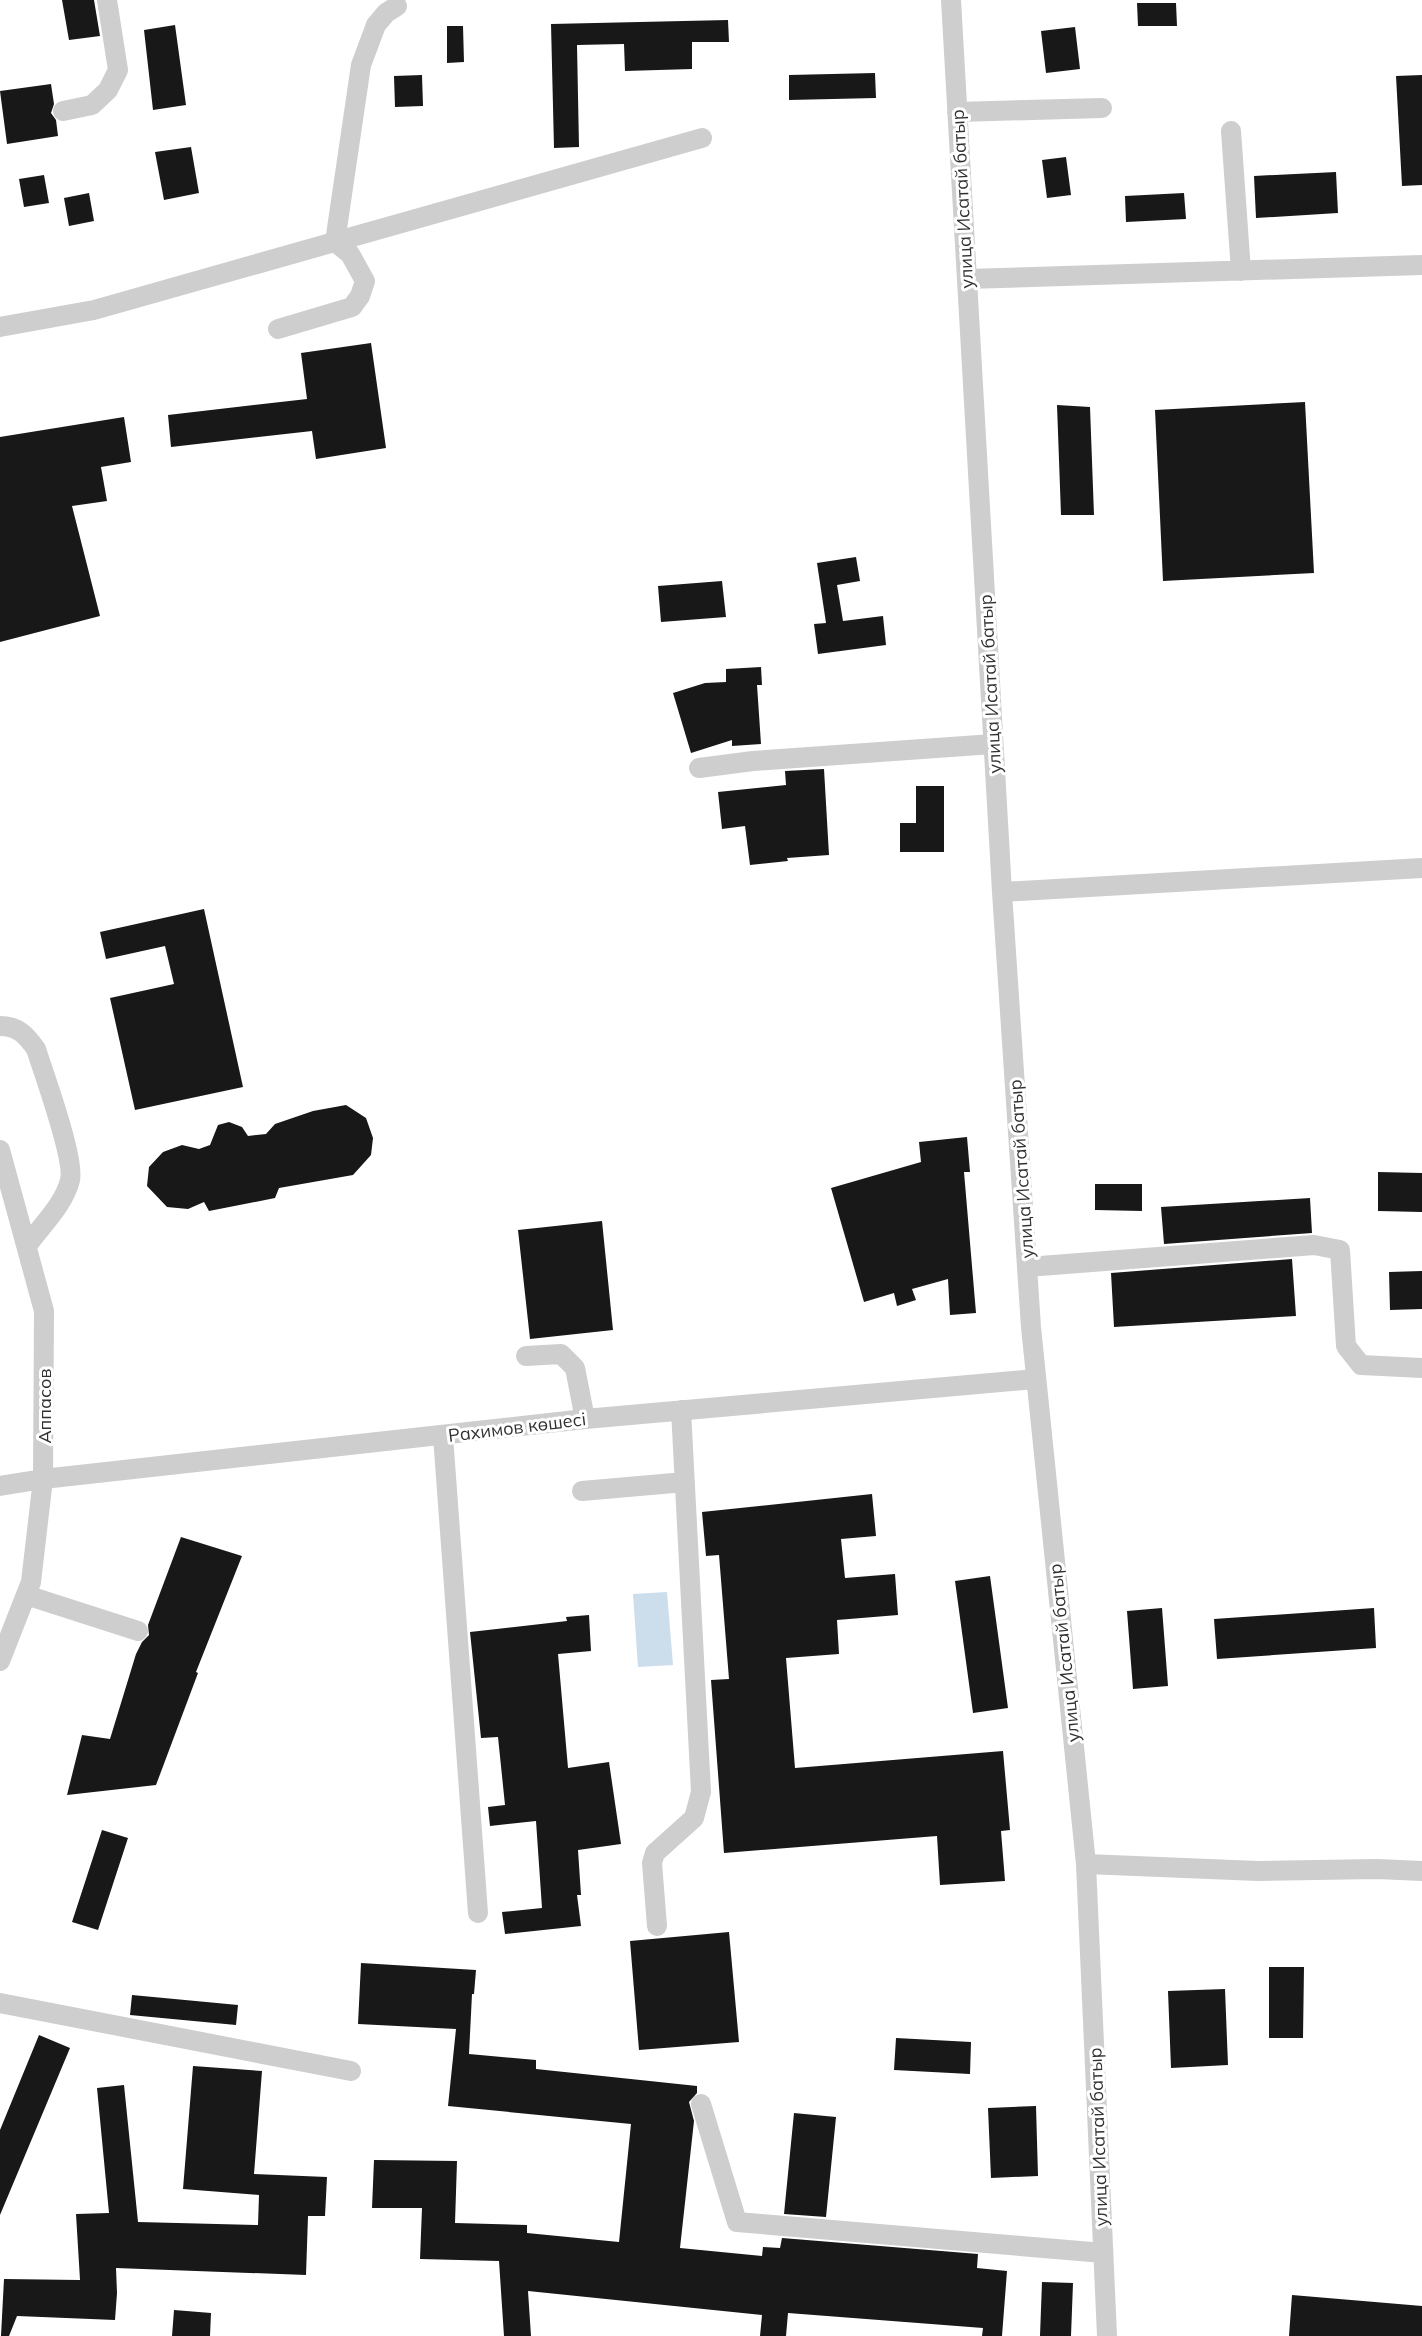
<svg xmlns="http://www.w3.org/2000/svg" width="1422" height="2336" viewBox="0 0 1422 2336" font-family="Mulish,sans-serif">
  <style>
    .water { fill: #ccddec }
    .building { fill: #181818 }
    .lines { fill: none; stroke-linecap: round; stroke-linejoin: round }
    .minor { stroke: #cecece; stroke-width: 20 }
    .labels { text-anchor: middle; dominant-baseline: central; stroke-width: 6; stroke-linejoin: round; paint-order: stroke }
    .street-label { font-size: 18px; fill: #313131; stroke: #fff }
  </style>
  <rect width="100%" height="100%" fill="#fff"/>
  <path class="water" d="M667 1592 673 1665 638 1667 633 1594Z"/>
  <path class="building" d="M62 0H94L100 36 69 40Z
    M1137 3H1176L1177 26H1138Z
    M728 20 729 42H692V69L625 71 624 44 577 45 579 147 554 148 551 24Z
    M175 25 186 105 153 110 144 30Z
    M447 26H463L464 62 447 63Z
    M1075 27 1080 69 1046 73 1041 31Z
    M875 73 876 98 789 100V75Z
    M422 75 423 106 395 107 394 76Z
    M1422 75V185L1402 186 1396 76Z
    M51 84 54 104 51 113 56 120 58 136 7 144 0 91Z
    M191 147 199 193 164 200 155 152Z
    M1066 157 1071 195 1047 198 1042 160Z
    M1336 172 1338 213 1256 218 1254 176Z
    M44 175 49 203 24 207 19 179Z
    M89 193 94 221 69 226 64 198Z
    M1184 193 1186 219 1126 222 1125 196Z
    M371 343 386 448 316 459 312 431 171 447 168 415 307 399 301 353Z
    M1305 402 1314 573 1163 581 1155 410Z
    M1057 405 1090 407 1094 515H1061Z
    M124 417 131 462 101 467 107 501 72 506 100 616 0 642V437Z
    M856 557 860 581 837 585 843 621 883 616 886 645 818 654 814 624 826 623 817 563Z
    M722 581 726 617 661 622 658 586Z
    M761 667 762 685H757L761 744 732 746V740L691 753 673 693 705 683 726 682V669Z
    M824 769 829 855 787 858 788 861 750 865 745 826 722 829 718 792 786 785 785 771Z
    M916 786H944V852H900V823H916Z
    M204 909 243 1087 135 1110 110 998 174 984 165 946 106 959 100 932Z
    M346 1105 366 1118 373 1138 371 1155 353 1175 279 1188 275 1198 209 1211 204 1202 188 1209 167 1207 147 1186 149 1167 163 1152 182 1145 199 1149 210 1145 218 1125 229 1122 242 1127 248 1136 266 1134 275 1124 313 1111Z
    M967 1137 970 1172H964L976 1313 950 1315 948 1279 912 1289 916 1300 897 1306 894 1293 864 1302 831 1188 921 1162 919 1142Z
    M1378 1172 1422 1173V1212L1378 1211Z
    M1095 1184H1142V1211L1095 1210Z
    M1310 1198 1312 1233 1164 1244 1161 1207Z
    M602 1221 613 1330 530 1339 518 1230Z
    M1292 1259 1296 1316 1114 1327 1111 1273Z
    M1422 1271V1309L1390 1310 1389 1272Z
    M872 1494 876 1536 841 1539 845 1578 895 1574 898 1615 837 1620 839 1654 786 1658 795 1768 1003 1751 1010 1830 1001 1831 1005 1881 940 1885 937 1836 724 1853 711 1680 729 1679 719 1555 706 1556 702 1512Z
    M181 1537 242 1556 196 1672 198 1673 156 1785 67 1795 82 1735 110 1739 136 1654 142 1642 149 1635 148 1625Z
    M990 1576 1008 1708 973 1713 955 1581Z
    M1162 1608 1168 1686 1133 1689 1127 1611Z
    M1374 1608 1376 1648 1217 1659 1214 1619Z
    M589 1615 591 1651 558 1654 568 1768 609 1762 621 1844 578 1850 581 1895H577L581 1926 505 1934 502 1912 542 1908 536 1821 490 1826 488 1807 505 1805 498 1737 481 1738 470 1632 567 1621 566 1617Z
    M102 1830 128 1838 98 1930 72 1922Z
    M729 1932 739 2042 639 2050 630 1941Z
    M361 1963 476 1970 474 1994H472L469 2054 536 2060V2069L697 2086V2093L689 2102 694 2121 680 2248 762 2256 763 2247 780 2248 782 2238 978 2254 977 2268 1007 2271 1002 2336H982L983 2328 788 2313 786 2336H760L762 2315 528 2291 531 2336H504L499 2261 420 2259 422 2208H372L374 2160 457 2161 455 2223 527 2225V2233L619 2242 631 2124 448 2106 456 2029 358 2024Z
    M1269 1967H1304L1303 2038H1269Z
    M1225 1989 1228 2065 1171 2068 1168 1991Z
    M132 1995 238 2005 236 2025 130 2015Z
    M39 2035 70 2048 0 2215V2130Z
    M896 2038 971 2042 970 2074 894 2070Z
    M193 2066 262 2071 254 2174 327 2177 325 2216H308L306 2275 116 2268 117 2293 115 2320 17 2316 9 2336H1L4 2279 80 2280 76 2214 109 2213 97 2088 124 2085 138 2222 258 2225 259 2195 183 2189Z
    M1036 2106 1038 2176 991 2178 988 2108Z
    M794 2113 836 2117 826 2217 784 2214Z
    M1042 2282 1073 2283 1071 2336H1040Z
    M1292 2295 1422 2306V2336H1289Z
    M174 2310 211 2313 210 2336H172Z"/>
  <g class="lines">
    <path class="minor" d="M951 0 1002 892 1031 1327 1086 1864 1107 2336
      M63 111 92 105 108 90 118 70 107 0
      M957 112 1102 108
      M1231 131 1241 271
      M967 279 1422 265
      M0 327 94 310 702 138
      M278 329 352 307 360 296 365 281 350 254 335 242 361 65 376 25 386 13 397 6
      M699 768 753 761 993 744
      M1002 892 1422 868
      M0 1026C18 1026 26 1035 36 1049 44 1074 75 1159 70 1180 64 1205 41 1226 27 1246
      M0 1150 44 1311 43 1479 31 1582 0 1661
      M1027 1267 1314 1245 1340 1250 1346 1346 1361 1365 1422 1368
      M526 1356 561 1354 575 1368 585 1419
      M443 1436 478 1913
      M0 1486 43 1479 585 1419 1035 1379
      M582 1491 685 1482
      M26 1595 138 1631
      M1086 1864 1258 1871 1377 1869 1422 1871
      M657 1926 652 1863 655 1853 694 1818 701 1792 681 1410
      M0 2003 351 2071
      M701 2104 737 2222 1103 2253"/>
  </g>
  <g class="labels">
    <g class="street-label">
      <text transform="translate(962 199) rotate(-93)">улица Исатай батыр</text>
      <text transform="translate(990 684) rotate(-93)">улица Исатай батыр</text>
      <text transform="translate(1021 1169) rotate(-94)">улица Исатай батыр</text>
      <text transform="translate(44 1406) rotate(-90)">Аппасов</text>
      <text transform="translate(517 1427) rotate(-7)">Рахимов көшесі</text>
      <text transform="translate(1064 1653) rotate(-96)">улица Исатай батыр</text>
      <text transform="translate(1098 2137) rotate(-92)">улица Исатай батыр</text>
    </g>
  </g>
</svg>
